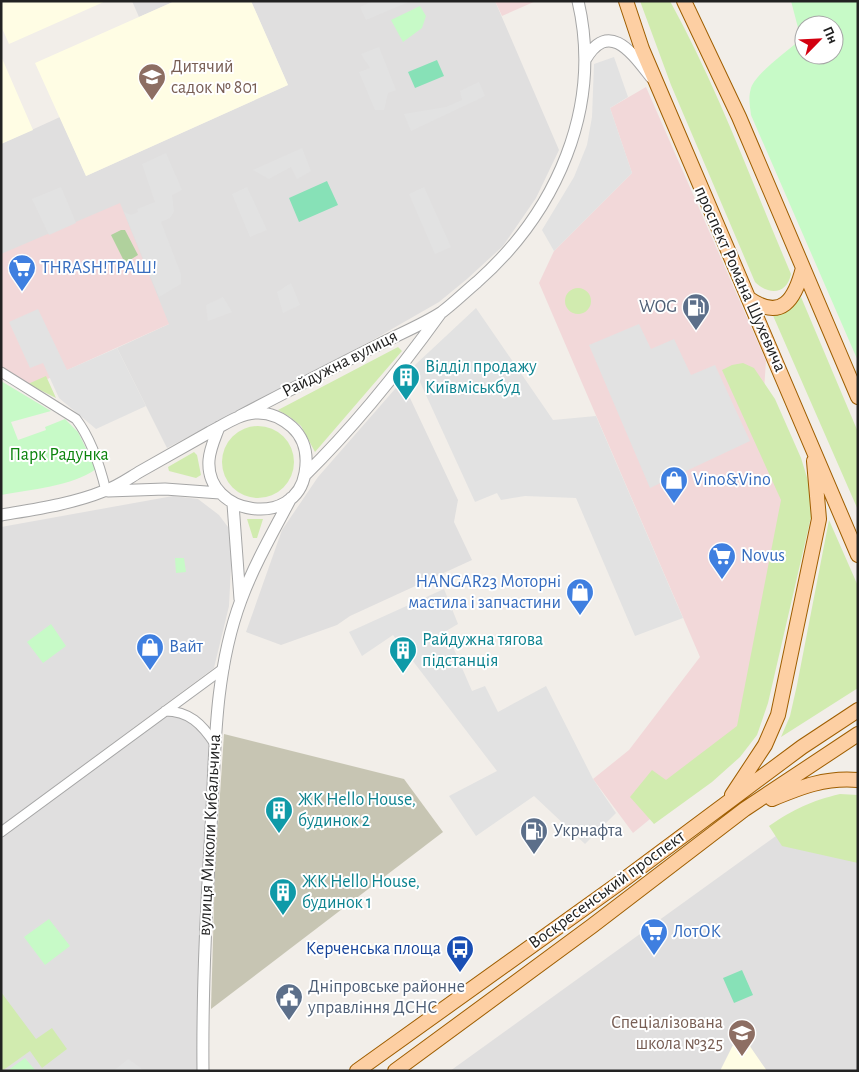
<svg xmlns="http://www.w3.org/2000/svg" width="859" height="1072" viewBox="0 0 859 1072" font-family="'Alegreya Sans',sans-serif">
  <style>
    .residential { fill: #e0dfdf }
    .commercial { fill: #f2d8d9 }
    .education { fill: #fffde4 }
    .construction { fill: #c7c5b3 }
    .grass { fill: #d1ebaf }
    .forest { fill: #b0d19d }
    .park { fill: #c7fac7; fill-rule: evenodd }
    .pitch { fill: #87e1b7 }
    .parking { fill: #e2e2e2 }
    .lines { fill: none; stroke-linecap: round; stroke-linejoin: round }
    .minor-casing { stroke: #a6a6a6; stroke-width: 11 }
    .tertiary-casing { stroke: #a6a6a6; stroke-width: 13 }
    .primary-casing { stroke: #9f5e00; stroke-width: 16 }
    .minor { stroke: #fff; stroke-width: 9 }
    .tertiary { stroke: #fff; stroke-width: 11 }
    .primary { stroke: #fdcfa3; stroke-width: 14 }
    .labels { text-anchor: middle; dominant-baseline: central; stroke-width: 4; stroke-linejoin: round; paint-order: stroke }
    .education-label { font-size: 18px; fill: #785e54; stroke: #fff; text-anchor: start }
    .shop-label { font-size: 18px; fill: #366cbe; stroke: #fff; text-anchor: start }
    .street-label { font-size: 18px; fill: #222; stroke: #fff }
    .service-label { font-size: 18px; fill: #4e5e75; stroke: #fff; text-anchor: start }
    .culture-label { font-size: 18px; fill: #0d838f; stroke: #fff; text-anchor: start }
    .park-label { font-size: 18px; fill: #0b840c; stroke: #fff }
    .transit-label { font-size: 18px; fill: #164399; stroke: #fff; text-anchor: end }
  </style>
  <rect width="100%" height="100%" fill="#f2eee9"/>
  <path class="residential" d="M132 1H175L139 17Z
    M251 1H495L559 150 536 198 503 246 467 279 439 302 371 341 167 448 117 348 169 324 1 254V144L60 117 86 176 288 85Z
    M402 381 458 500 454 522 472 560 350 616 337 625 281 645 246 632 282 530 318 477Z
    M173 496 198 499 219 515 228 527 232 547 229 606 214 668 1 826V527Z
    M164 711 183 714 215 744 203 1071H1V831Z
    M787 828 858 844V1071H450Z"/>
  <path class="commercial" d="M495 1H536L502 16Z
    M646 87 766 361 764 390 801 480 745 741 633 833 593 779 629 750 700 657 539 283 554 251 632 173 610 108Z
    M120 203 169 324 32 386 1 368V254Z"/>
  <path class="education" d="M1 1H106L9 44 1 26Z
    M175 1H251L288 85 86 176 35 63Z
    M1 56 33 130 1 144Z
    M745 1039 767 1071H720L734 1043Z"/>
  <path class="construction" d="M224 734 404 779 443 832 211 1009 215 870Z"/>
  <path class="grass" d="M640 1H670C718 88 752 183 791 274 787 295 768 295 755 282L671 85Z
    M565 301a13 13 0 1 1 26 0a13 13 0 1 1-26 0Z
    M801 297 858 432V510L771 311 793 303Z
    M398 347 402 351 315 452 301 426 290 417 278 410Z
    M743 363 754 368 775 399 801 458 810 487 811 517 768 703 757 735 740 757 712 782 654 824 630 797 652 770 666 780 737 726 781 500 722 370 732 365Z
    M46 376 56 398 28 384Z
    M222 462a36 36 0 1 1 72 0a36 36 0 1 1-72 0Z
    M194 452 197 455 201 475 196 478 169 471 168 467Z
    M247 519H263L257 538H253Z
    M829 520 858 586V688L781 737 790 716 797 685Z
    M840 794 858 795V863L782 846 769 826C794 809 811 801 840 794Z
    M1 992 36 1039 52 1028 67 1049 42 1068 30 1051 2 1071Z"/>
  <path class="forest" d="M121 230H125L138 255 125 263 111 235Z"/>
  <path class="park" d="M791 1H858V361L751 115C750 106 748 98 751 88 757 72 788 51 801 39ZM804 25H834V55H804Z
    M420 6 426 16 422 28 403 42 391 20Z
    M1 381 51 411 11 422 18 440 46 430 45 427 65 419 78 432 96 469C71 487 31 489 1 495Z
    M175 558H184L186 572 176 573Z
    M51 624 66 646 43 663 27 642Z
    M49 919 70 946 45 965 24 937Z
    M25 1058 35 1070 7 1071Z"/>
  <path class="pitch" d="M437 60 444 76 415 88 408 72Z
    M327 181 338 205 299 222 289 198Z
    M742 970 753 995 734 1003 723 978Z"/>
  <path class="parking" d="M373 1H411L366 20 360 7Z
    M379 47 396 90 388 93 384 110H375L359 72 370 68 361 54Z
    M614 57 628 97 610 108 632 173 554 251 542 230 574 177 587 145 592 117 594 64Z
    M479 82 485 96 411 131 404 114 446 107 462 100 460 91Z
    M302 148 311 171 297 179 291 167 269 179 253 170Z
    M166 153 182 190 172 195 174 212 170 218 161 222 181 274V284L159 297 124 212 131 215 138 212 137 209 155 202 142 164Z
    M61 187 76 223 49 235 32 199Z
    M247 187 267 230 250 237 232 194Z
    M424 187 451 247 435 254 409 194Z
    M291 283 300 305 283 313 277 292Z
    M223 297 232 312 208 321 206 305Z
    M476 308 553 420 596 416 683 618 635 636 576 498 525 496 501 500 497 493 475 502 415 371V365Z
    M38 309 67 370 117 348 146 406 96 429 59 398 43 363 30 368 9 322Z
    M639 324 651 349 674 339 691 375 715 365 750 441 650 488 589 345Z
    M444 589 458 624 446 631 472 691 485 686 498 712 546 686 593 779 616 813 585 844 534 796 476 836 449 796 497 771 393 635 362 656 349 632Z
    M128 1059 141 1068 142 1071H113Z"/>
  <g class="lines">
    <g class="minor-casing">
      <path id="minor" d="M1 372 76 419C92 440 100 466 106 491
        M165 711C189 711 202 724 215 744
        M1 832 224 668"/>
    </g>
    <g class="tertiary-casing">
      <path id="tertiary" d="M585 60C609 19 632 53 651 77
        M240 416C286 392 332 368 378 345 399 334 422 325 442 312 454 303 465 292 477 282 556 212 603 108 578 1
        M305 475C355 426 399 371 440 314
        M108 491 165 489 220 493
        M233 504 240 599
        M1 515C36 509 72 504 104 491 117 487 129 478 141 471 164 458 187 445 210 432 224 425 239 414 255 413 269 412 282 418 292 427 305 439 308 456 305 473 296 529 205 516 209 460 210 448 215 438 219 427
        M203 1071C202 984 207 897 212 810 215 740 216 667 241 600 254 565 273 532 291 498"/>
    </g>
    <g class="primary-casing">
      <path id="primary" d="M626 1 642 49 858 555
        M684 1 739 117 858 397
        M748 298C782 322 795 299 803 268
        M732 795 765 745 778 715 819 519 814 461
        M772 799C801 787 826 777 858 780
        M357 1071 618 884 802 747 858 710
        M395 1071 592 926 745 809 858 734"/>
    </g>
    <use href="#minor" class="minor"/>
    <use href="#tertiary" class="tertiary"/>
    <use href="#primary" class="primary"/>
  </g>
  <defs>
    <g id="school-pin" transform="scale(1.4375)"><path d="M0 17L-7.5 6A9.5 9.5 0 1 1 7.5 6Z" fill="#8d6e63" stroke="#fff"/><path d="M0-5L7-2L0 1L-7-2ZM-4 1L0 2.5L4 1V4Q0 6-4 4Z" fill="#fff"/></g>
    <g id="supermarket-pin" transform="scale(1.4375)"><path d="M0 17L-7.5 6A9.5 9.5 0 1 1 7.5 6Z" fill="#3f7fe0" stroke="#fff"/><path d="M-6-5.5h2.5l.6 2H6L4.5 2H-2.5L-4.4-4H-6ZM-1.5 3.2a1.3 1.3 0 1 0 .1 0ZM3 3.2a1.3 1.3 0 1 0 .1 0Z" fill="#fff"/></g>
    <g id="fuel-pin" transform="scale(1.4375)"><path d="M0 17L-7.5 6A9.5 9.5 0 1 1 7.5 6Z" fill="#5c6f8a" stroke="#fff"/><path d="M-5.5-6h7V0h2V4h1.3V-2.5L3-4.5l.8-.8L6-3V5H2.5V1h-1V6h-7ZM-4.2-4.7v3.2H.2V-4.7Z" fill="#fff"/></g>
    <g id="building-pin" transform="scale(1.4375)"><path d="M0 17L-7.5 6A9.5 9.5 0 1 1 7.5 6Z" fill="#0f9aa8" stroke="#fff"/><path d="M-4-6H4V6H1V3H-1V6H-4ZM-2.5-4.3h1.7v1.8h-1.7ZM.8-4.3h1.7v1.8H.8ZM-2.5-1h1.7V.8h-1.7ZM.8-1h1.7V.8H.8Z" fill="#fff"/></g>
    <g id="shop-pin" transform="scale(1.4375)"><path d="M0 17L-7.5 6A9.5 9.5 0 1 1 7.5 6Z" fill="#3f7fe0" stroke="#fff"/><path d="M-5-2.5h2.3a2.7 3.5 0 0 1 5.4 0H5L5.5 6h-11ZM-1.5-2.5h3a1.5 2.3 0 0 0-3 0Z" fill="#fff"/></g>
    <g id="bus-pin" transform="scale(1.4375)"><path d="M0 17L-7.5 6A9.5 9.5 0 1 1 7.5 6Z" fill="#1a4fb4" stroke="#fff"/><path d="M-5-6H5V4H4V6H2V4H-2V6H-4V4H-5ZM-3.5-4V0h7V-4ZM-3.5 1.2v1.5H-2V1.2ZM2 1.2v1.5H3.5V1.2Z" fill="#fff"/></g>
    <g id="civic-pin" transform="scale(1.4375)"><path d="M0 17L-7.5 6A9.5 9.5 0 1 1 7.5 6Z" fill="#5c6f8a" stroke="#fff"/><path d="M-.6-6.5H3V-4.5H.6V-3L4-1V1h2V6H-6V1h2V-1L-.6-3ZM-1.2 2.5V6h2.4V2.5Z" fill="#fff"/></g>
  </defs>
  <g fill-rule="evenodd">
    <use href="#school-pin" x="152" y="77"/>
    <use href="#supermarket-pin" x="22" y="268"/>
    <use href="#fuel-pin" x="696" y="307"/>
    <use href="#building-pin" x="406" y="377"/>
    <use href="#shop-pin" x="674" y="480"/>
    <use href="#supermarket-pin" x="722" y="556"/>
    <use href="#shop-pin" x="580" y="592"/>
    <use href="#shop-pin" x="150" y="647"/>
    <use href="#building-pin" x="403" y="650"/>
    <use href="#building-pin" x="279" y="810"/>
    <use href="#fuel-pin" x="534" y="831"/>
    <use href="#building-pin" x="283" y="892"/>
    <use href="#supermarket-pin" x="654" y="932"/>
    <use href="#bus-pin" x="460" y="949"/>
    <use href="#civic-pin" x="289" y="997"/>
    <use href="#school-pin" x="742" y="1033"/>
  </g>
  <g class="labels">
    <g class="education-label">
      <text x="171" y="67">Дитячий<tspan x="171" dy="21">садок № 801</tspan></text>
      <text x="723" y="1023" text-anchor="end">Спеціалізована<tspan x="723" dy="21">школа №325</tspan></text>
    </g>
    <g class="shop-label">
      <text x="41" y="268">ТHRASH!ТРАШ!</text>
      <text x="693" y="480">Vino&amp;Vino</text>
      <text x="741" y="556">Novus</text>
      <text x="561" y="582" text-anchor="end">HANGAR23 Моторні<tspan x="561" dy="21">мастила і запчастини</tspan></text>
      <text x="169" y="647">Вайт</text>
      <text x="673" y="932">ЛотОК</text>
    </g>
    <g class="street-label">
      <text transform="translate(740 279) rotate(66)">проспект Романа Шухевича</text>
      <text transform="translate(340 364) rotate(-27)">Райдужна вулиця</text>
      <text transform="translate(210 835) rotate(-87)">вулиця Миколи Кибальчича</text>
      <text transform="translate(607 890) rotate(-36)">Воскресенський проспект</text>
    </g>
    <g class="service-label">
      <text x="677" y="307" text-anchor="end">WOG</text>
      <text x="553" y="831">Укрнафта</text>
      <text x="308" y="987">Дніпровське районне<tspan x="308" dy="21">управління ДСНС</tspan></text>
    </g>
    <g class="culture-label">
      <text x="425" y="367">Відділ продажу<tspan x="425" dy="21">Київміськбуд</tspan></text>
      <text x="422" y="640">Райдужна тягова<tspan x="422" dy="21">пiдстанцiя</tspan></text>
      <text x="298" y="800">ЖК Hello House,<tspan x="298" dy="21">будинок 2</tspan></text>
      <text x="302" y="882">ЖК Hello House,<tspan x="302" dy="21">будинок 1</tspan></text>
    </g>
    <g class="park-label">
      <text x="59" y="455">Парк Радунка</text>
    </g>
    <g class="transit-label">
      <text x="441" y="949">Керченська площа</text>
    </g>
  </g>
  <rect width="859" height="1072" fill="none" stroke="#222222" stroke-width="5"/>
  <g transform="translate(819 40) rotate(66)"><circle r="24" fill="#ffffff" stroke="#a7a7a7"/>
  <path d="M0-4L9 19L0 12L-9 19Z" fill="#d30010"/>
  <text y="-8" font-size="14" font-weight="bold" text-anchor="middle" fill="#222222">Пн</text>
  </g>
</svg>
